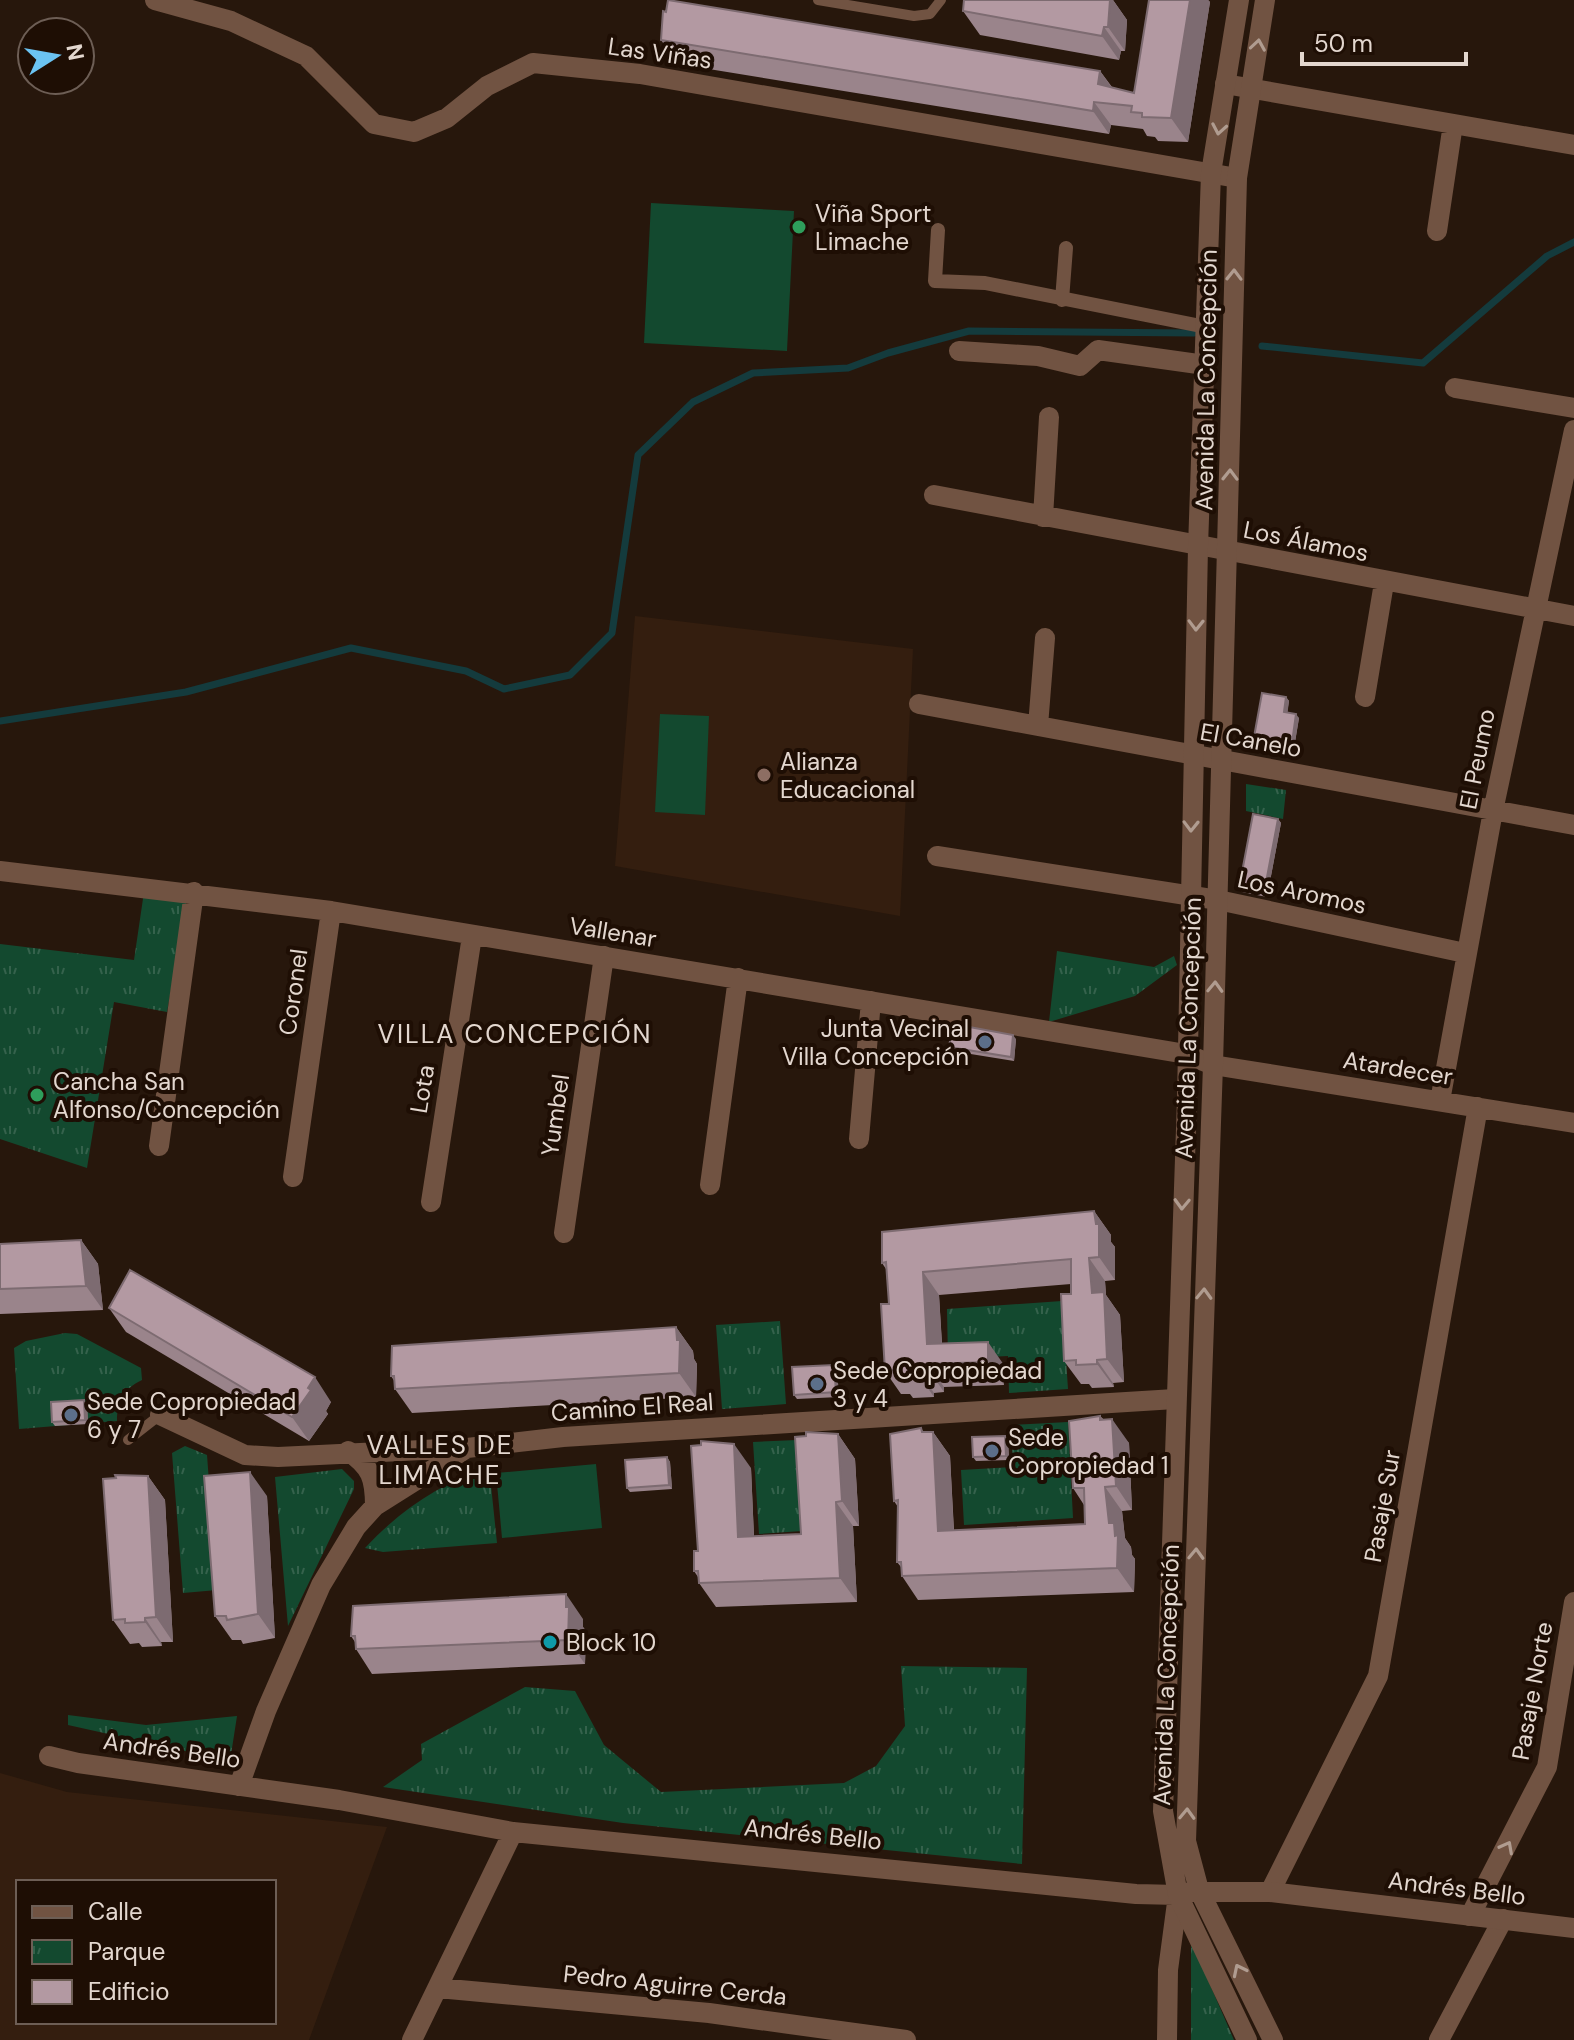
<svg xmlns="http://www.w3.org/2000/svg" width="1574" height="2040" viewBox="0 0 1574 2040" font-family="'DM Sans',sans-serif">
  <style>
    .built { fill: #341e0f; fill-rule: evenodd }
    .green { fill: #13492f }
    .park { fill: url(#park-tufts) }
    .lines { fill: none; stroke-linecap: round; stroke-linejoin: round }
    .stream { stroke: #143b3d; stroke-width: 7 }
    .service { stroke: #715342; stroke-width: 10 }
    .pedestrian { stroke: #715342; stroke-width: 14 }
    .minor { stroke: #715342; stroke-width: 20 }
    .tertiary { stroke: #715342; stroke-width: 20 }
    .wall { fill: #9a848b }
    .shaded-wall { fill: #7d6b71 }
    .building { fill: #b399a2; stroke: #7d6b71; stroke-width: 2 }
    .oneway { stroke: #b09c90 }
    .leisure-dot { fill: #2e9e5b; stroke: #1e0e04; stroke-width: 3 }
    .education-dot { fill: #8d6e63; stroke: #1e0e04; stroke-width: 3 }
    .service-dot { fill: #5c6f8a; stroke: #1e0e04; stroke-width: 3 }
    .culture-dot { fill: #0f9aa8; stroke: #1e0e04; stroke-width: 3 }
    .labels { text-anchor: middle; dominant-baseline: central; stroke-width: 8; stroke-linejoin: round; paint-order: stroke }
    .street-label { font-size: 24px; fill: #e3d7cf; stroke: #1e0e04 }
    .poi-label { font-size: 24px; fill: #e3d7cf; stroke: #1e0e04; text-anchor: start }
    .neighbourhood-label { font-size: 26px; letter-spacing: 2px; fill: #e3d7cf; stroke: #1e0e04 }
  </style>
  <defs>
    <pattern id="park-tufts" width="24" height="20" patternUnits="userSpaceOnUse" patternTransform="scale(2)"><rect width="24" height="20" fill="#13492f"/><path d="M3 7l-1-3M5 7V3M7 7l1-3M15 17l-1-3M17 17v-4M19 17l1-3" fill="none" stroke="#35624c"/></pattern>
  </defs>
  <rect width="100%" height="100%" fill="#27170c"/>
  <path class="built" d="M635 616 913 649 900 916 615 866Z
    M0 1773 67 1792 387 1827 309 2040H0ZM18 1882H274V2022H18Z"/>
  <path class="green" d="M651 203 794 211 787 351 644 343Z
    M660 714 709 716 705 815 655 812Z
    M596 1464 602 1528 502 1538 496 1473Z"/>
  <path class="park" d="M1246 784 1286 790 1283 819 1246 811Z
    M144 892 187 898 167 1012 114 1002 87 1168 0 1139V944L134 960Z
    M1057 951 1154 967 1174 956 1177 965 1135 996 1049 1022Z
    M1062 1301 1068 1389 1009 1393 1008 1356 948 1359 947 1309Z
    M780 1321 786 1404 722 1409 716 1325Z
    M65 1333 77 1334 141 1368 142 1380C123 1389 117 1401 117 1421L19 1429 14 1348 26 1341Z
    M1068 1422 1073 1518 964 1525 961 1470 1013 1467 1011 1425Z
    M797 1440 802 1531 759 1534 753 1442Z
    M185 1446 207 1455 217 1590 183 1593 172 1453Z
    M489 1466 497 1543 383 1552 365 1548C401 1509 441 1484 489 1466Z
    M342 1469 354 1481V1489L288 1626 275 1477Z
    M901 1666 1027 1668 1022 1864 623 1823 383 1787 422 1760 421 1744 525 1687 575 1691 604 1745 661 1792 844 1783 876 1766 905 1726Z
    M68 1715 146 1725 237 1716 230 1761 68 1725Z
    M1191 1941 1234 2040H1191Z"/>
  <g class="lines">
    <path class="stream" d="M1262 346 1423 363 1547 256 1574 242
      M0 721 186 692 351 648 466 671 504 689 570 675 612 633 638 455 693 402 753 373 848 368 888 353 969 331 1194 333"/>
    <path class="service" d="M818 0 914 16 930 14 941 0
      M128 1440 160 1415"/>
    <path class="pedestrian" d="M938 230 935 281 985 283 1206 327
      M1062 300 1066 248"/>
    <path class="minor" d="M155 0 231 21 306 56 374 124 414 132 447 118 487 86 533 63 640 74 1237 178
      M1225 84 1574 145
      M1437 231 1453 124
      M959 351 1038 356 1080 366 1098 350 1205 365
      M1455 388 1574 408
      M934 495 1574 616
      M1043 517 1049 417
      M1365 697 1384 583
      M919 704 1574 825
      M1038 726 1045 638
      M937 856 1218 900 1465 953
      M0 871 331 911 1186 1054 1213 1065 1574 1123
      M1440 1101 1493 811 1574 430
      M859 1139 871 1001
      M159 1146 194 892
      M293 1177 331 911
      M710 1185 738 978
      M431 1202 472 936
      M564 1233 604 956
      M160 1415 245 1455 278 1457 463 1448
      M348 1451C371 1467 375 1478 375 1506
      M49 1756 78 1763 339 1800 513 1832 1136 1894 1178 1895 1168 1970 1167 2040
      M239 1786 266 1711 321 1585 356 1527 375 1506 467 1448 563 1437 1175 1399
      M1270 1892 1378 1676 1478 1107
      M1470 1916 1547 1767 1574 1602
      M438 1988 709 2013 906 2040
      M412 2040 513 1832
      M1439 2040 1503 1919"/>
    <path class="tertiary" d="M1239 0 1211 173 1198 547 1187 1099 1163 1811 1178 1895 1247 2040
      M1265 0 1237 178 1213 1065 1186 1841 1199 1890 1273 2040
      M1190 1892H1270L1574 1928"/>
  </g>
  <path class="wall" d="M964 0H1113L1127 20 1125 51H1121L1119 60 980 35 963 11Z
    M1149 0H1208L1210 2 1188 142 1158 141 1155 137 1147 136 1143 129 1111 125 1109 134 678 64 661 40 1100 71 1112 87 1134 93Z
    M1286 697 1289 701 1287 713 1299 718 1294 748 1257 741 1254 737Z
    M1278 819 1281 823 1267 897 1242 892 1239 888Z
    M1016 1039 1014 1061 952 1051 949 1047Z
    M1094 1211 1111 1235V1242L1115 1247V1280L1105 1281 1106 1295 1120 1315 1124 1382 1113 1383 1114 1387 1092 1388 1089 1384H1081L1064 1361 1071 1284 939 1295 942 1343 1004 1365V1385L944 1387V1392L934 1393V1397L913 1398 910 1394H901L885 1371 889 1304 886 1269 882 1263Z
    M81 1240 98 1264 103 1310 0 1314V1244Z
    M109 1308 331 1402 326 1411 328 1414 309 1441 126 1332Z
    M676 1327 693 1351 694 1359 697 1364 696 1397 412 1413 395 1389V1382L391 1376Z
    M837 1369 839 1397 797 1399 794 1395Z
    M87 1404 88 1424 55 1426 52 1422Z
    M1100 1416 1129 1443 1132 1510 1122 1511 1125 1538 1131 1547 1132 1555 1135 1559 1134 1592 918 1600 902 1576 901 1567 897 1562 898 1507 894 1501 924 1432H933L950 1456 954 1530 1085 1524 1084 1505 1073 1488Z
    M838 1434 855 1459 859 1526H853L857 1602 716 1607 699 1583 698 1577 694 1571 698 1551 751 1468 754 1536 801 1534Z
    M1005 1436 1008 1440 1009 1460 976 1461 973 1457Z
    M667 1457 670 1462 672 1489 630 1492 627 1488Z
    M148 1476 165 1500 173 1642H161L162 1646 142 1647 139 1643 130 1644 113 1620Z
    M267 1496 275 1638 243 1644 241 1640H232L215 1616Z
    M583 1619V1627L586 1631 585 1664 372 1674 356 1649 355 1642 351 1636Z"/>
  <path class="shaded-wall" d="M1110 0H1113L1127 20 1125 51 1108 27Z
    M1190 0H1208L1210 2 1188 142 1171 118Z
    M1104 27 1121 51 1119 60 1102 36Z
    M1100 71 1117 95 1098 84Z
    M1094 102 1111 125 1109 134 1093 111Z
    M1286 697 1289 701 1287 717 1284 712Z
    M1296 714 1299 718 1294 748 1292 743Z
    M1278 819 1281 823 1267 897 1264 893Z
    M1013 1035 1016 1039 1014 1061 1011 1057Z
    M1094 1211 1111 1235V1242L1115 1247V1280L1099 1257Z
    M81 1240 98 1264 103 1310 86 1286Z
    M1089 1258 1105 1281 1106 1295 1120 1315 1124 1382 1107 1359 1092 1293Z
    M923 1272 939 1295 943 1364 927 1344Z
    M676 1327 693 1351 694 1359 697 1364 696 1397 679 1373Z
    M988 1342 1004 1365V1385L988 1362Z
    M1097 1360 1113 1383 1114 1387 1097 1364Z
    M928 1364 944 1387V1392L928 1369Z
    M834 1365 837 1369 839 1397 836 1392Z
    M918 1369 934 1393V1397L918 1374Z
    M315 1377 331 1402 326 1411 328 1414 309 1441 292 1417Z
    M84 1400 87 1404 88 1424 85 1420Z
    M1100 1416 1113 1434 1112 1419 1129 1443 1132 1510 1116 1486Z
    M921 1428 934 1447 933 1432 950 1456 955 1555 938 1531Z
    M838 1434 855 1459 859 1526 842 1501Z
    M1005 1436 1008 1440 1009 1460 1006 1456Z
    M734 1444 751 1468 755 1561 738 1537Z
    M667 1457 670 1462 672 1489 669 1485Z
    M250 1472 267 1496 275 1638 258 1614Z
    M148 1476 165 1500 173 1642 156 1617Z
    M1105 1487 1122 1511 1125 1538 1131 1547 1132 1555 1135 1559 1134 1592 1117 1568 1115 1536 1109 1523Z
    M836 1502 853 1526 857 1602 840 1578Z
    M566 1594 583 1619V1627L586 1631 585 1664 568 1640Z
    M145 1618 161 1642 162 1646 145 1622Z"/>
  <path class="building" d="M668 0 1100 71 1098 84 1134 93 1149 0H1190L1171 118 1142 117V113L1131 112 1132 106 1094 102 1093 111 661 40 663 11 666 12Z
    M964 0H1110L1108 27H1104L1102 36 963 11Z
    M1262 693 1286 697 1284 712 1296 714 1292 743 1254 737Z
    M1253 814 1278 819 1264 893 1239 888Z
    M953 1024 1013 1035 1011 1057 949 1047Z
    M1094 1211 1096 1224H1099V1257L1089 1258 1092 1293 1104 1292 1107 1359 1097 1360V1364L1076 1365V1360L1064 1361 1061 1294H1071V1259L923 1272 927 1344 988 1342V1362L928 1364V1369H918V1374L896 1375V1370L885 1371 881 1304H889L886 1262 882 1263V1232Z
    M81 1240 86 1286 0 1289V1244Z
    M130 1270 315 1377 308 1388 311 1390 292 1417 109 1308Z
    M676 1327 677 1340H680L679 1373 395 1389 394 1376H391L392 1346Z
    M834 1365 836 1392 794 1395 792 1367Z
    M84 1400 85 1420 52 1422 51 1402Z
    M1100 1416V1420L1112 1419 1116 1486 1105 1487 1109 1523H1114L1115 1536 1118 1535 1117 1568 902 1576 901 1562H897L898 1500 894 1501 890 1434 921 1428 922 1432H933L938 1531 1085 1524 1084 1488H1073L1069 1421Z
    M806 1432 838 1434 842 1501 836 1502 840 1578 699 1583 698 1571H694V1551H698L691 1446 701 1445V1441L734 1444 738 1537 801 1534 795 1437 806 1436Z
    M1005 1436 1006 1456 973 1457 972 1437Z
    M667 1457 669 1485 627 1488 625 1460Z
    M250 1472 258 1614 227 1620 226 1616H215L204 1476Z
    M115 1475 148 1476 156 1617 145 1618V1622L125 1623V1619L113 1620 103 1479 116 1478Z
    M566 1594V1607H569L568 1640 356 1649 355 1636H351L353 1606Z"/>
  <defs><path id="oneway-chevron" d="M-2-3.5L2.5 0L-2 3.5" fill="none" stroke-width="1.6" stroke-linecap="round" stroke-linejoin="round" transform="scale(2)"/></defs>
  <g class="oneway">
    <use href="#oneway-chevron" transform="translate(1258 45) rotate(-81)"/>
    <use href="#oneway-chevron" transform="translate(1219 129) rotate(100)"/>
    <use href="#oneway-chevron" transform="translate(1234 275) rotate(-89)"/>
    <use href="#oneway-chevron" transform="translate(1230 475) rotate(-89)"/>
    <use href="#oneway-chevron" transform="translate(1196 625) rotate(91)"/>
    <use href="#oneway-chevron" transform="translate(1191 826) rotate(91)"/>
    <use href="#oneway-chevron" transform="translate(1215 987) rotate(-88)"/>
    <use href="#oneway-chevron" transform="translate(1182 1204) rotate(92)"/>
    <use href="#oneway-chevron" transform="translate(1204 1294) rotate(-88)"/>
    <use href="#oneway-chevron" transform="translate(1196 1554) rotate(-88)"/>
    <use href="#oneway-chevron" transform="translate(1187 1814) rotate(-88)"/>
    <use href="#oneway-chevron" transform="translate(1507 1847) rotate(-62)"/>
    <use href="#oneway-chevron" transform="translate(1239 1970) rotate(-116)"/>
  </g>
  <g class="leisure-dot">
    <circle cx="799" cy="227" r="8"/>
    <circle cx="37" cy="1095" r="8"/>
  </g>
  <circle class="education-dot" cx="764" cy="775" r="8"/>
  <g class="service-dot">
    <circle cx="985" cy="1042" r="8"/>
    <circle cx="817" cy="1384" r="8"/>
    <circle cx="71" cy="1415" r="8"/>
    <circle cx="992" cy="1451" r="8"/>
  </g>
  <circle class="culture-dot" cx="550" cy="1642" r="8"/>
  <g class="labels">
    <g class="street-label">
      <text transform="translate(660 53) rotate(8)">Las Viñas</text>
      <text transform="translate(1206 380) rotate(-89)">Avenida La Concepción</text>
      <text transform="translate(1306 541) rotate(11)">Los Álamos</text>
      <text transform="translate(1251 740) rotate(10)">El Canelo</text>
      <text transform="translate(1477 759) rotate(-79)">El Peumo</text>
      <text transform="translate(1302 892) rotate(12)">Los Aromos</text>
      <text transform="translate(613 932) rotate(9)">Vallenar</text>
      <text transform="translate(293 992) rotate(-82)">Coronel</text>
      <text transform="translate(1188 1028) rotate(-88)">Avenida La Concepción</text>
      <text transform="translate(1398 1068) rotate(9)">Atardecer</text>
      <text transform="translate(422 1089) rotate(-81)">Lota</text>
      <text transform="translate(555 1115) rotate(-82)">Yumbel</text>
      <text transform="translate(632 1407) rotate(-4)">Camino El Real</text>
      <text transform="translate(1382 1506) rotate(-80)">Pasaje Sur</text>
      <text transform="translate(1166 1675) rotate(-88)">Avenida La Concepción</text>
      <text transform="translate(1532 1691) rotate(-80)">Pasaje Norte</text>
      <text transform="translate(172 1750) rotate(8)">Andrés Bello</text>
      <text transform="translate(813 1834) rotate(6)">Andrés Bello</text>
      <text transform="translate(1457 1888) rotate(7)">Andrés Bello</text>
      <text transform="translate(675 1985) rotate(6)">Pedro Aguirre Cerda</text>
    </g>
    <g class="poi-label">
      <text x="815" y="213">Viña Sport<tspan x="815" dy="28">Limache</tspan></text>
      <text x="780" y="761">Alianza<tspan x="780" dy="28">Educacional</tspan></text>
      <text x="969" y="1028" text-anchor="end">Junta Vecinal<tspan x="969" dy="28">Villa Concepción</tspan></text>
      <text x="53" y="1081">Cancha San<tspan x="53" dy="28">Alfonso/Concepción</tspan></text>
      <text x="833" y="1370">Sede Copropiedad<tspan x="833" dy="28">3 y 4</tspan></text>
      <text x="87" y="1401">Sede Copropiedad<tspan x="87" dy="28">6 y 7</tspan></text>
      <text x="1008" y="1437">Sede<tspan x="1008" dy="28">Copropiedad 1</tspan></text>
      <text x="566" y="1642">Block 10</text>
    </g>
    <g class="neighbourhood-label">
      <text x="515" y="1034">VILLA CONCEPCIÓN</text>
      <text x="440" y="1445">VALLES DE<tspan x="440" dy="30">LIMACHE</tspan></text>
    </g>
  </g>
  <rect x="16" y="1880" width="260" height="144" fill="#1e0e04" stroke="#6d5e55" stroke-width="2"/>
  <rect x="32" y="1906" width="40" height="12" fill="#715342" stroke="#6d5e55" stroke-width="2"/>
  <text x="88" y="1920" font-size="24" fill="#e3d7cf">Calle</text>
  <rect x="32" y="1940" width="40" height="24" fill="url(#park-tufts)" stroke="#6d5e55" stroke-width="2"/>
  <text x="88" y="1960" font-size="24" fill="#e3d7cf">Parque</text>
  <rect x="32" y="1980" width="40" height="24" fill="#b399a2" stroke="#6d5e55" stroke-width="2"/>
  <text x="88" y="2000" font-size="24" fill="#e3d7cf">Edificio</text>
  <g transform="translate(56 56) rotate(79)"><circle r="38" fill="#1e0e04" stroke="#6d5e55" stroke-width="2"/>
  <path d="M0-6L14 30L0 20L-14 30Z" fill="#6bc3f2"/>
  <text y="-12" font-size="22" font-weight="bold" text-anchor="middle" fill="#e3d7cf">N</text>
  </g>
  <path d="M1302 52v12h164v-12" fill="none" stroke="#e3d7cf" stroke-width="4"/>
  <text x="1314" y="52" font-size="24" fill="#e3d7cf" stroke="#1e0e04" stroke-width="6" paint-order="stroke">50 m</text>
</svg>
